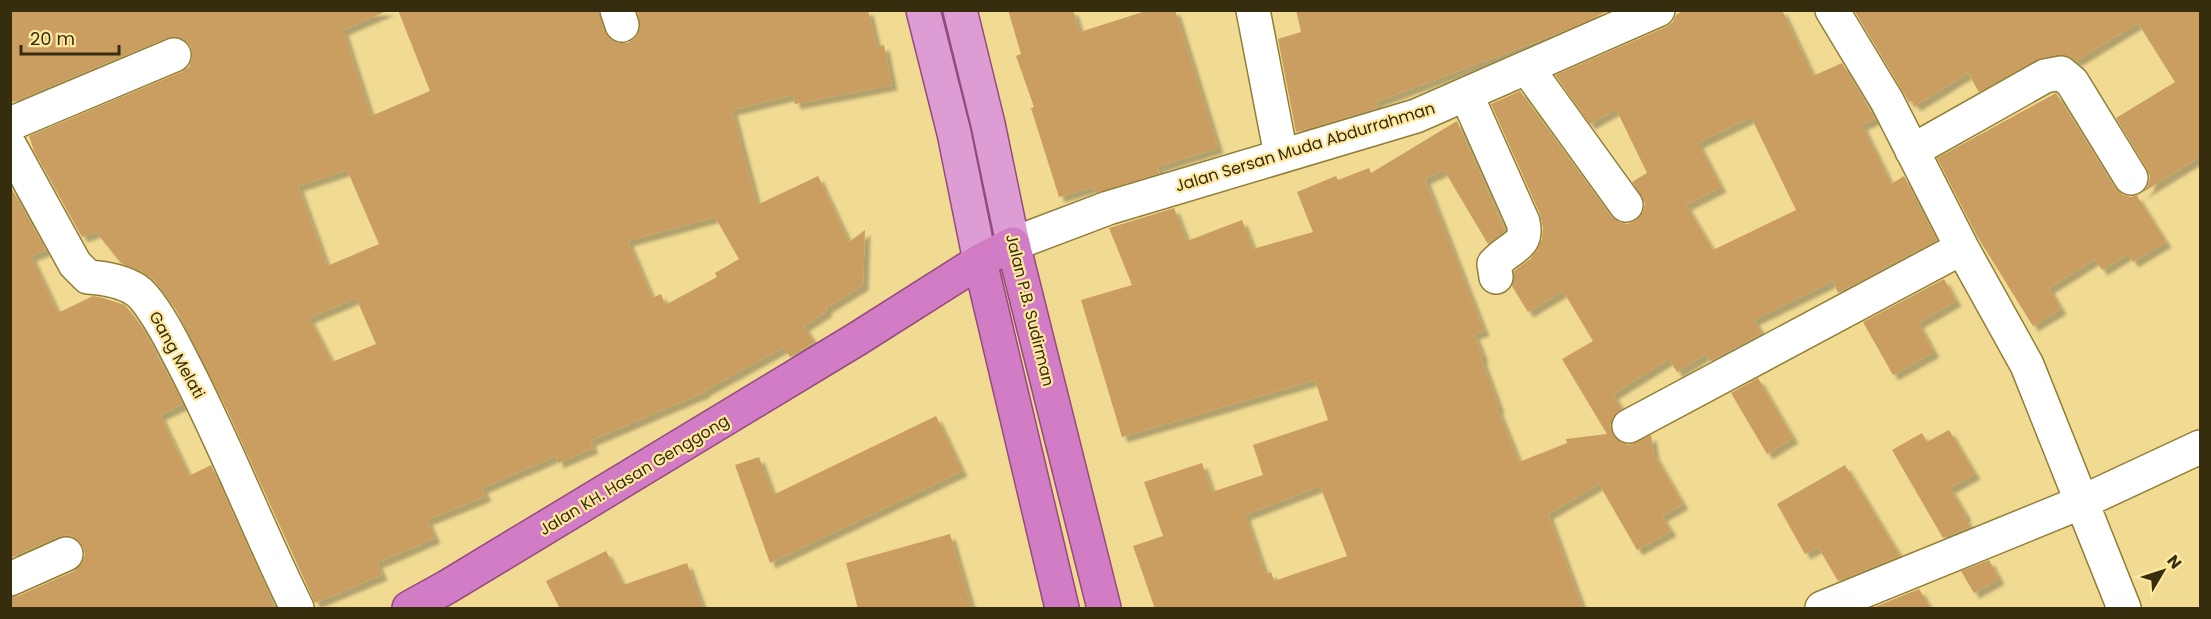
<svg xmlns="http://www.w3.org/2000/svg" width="2211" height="619" viewBox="0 0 2211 619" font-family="Poppins,sans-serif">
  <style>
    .building { fill: #ca9d61; fill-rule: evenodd; filter: url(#shadow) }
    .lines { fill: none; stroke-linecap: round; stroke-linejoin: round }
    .minor-casing { stroke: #927e36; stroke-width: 36 }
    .primary-casing { stroke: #944b7c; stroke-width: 36 }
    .trunk-casing { stroke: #944b7c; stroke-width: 36 }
    .minor { stroke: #fff; stroke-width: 33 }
    .primary { stroke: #dd9dd4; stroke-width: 33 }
    .trunk { stroke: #d27cc6; stroke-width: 33 }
    .labels { text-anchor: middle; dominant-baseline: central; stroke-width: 4.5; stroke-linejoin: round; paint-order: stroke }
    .street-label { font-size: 16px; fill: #362d0f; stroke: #fee89f }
  </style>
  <defs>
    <filter id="shadow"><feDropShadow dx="5.5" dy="5.5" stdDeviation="1.5" flood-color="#0004"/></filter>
  </defs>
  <rect width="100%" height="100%" fill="#f1db93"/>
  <path class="building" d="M10 10H389L343 30 371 116 430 91 398 10H599L604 31 610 39 619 43H628L636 37 640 28 637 10H868L877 47 884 45 892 85 795 104 793 95 732 110 757 205 818 176 849 242 865 230 863 285 826 308 827 311 804 326 814 342 790 357 784 347 704 391 705 392 590 441 593 448 558 463 556 456 482 488 486 496 427 520 435 538 377 563 382 575 315 603 227 410 176 310 154 280 140 271 121 263 96 232 82 237 34 151 29 136 181 72 189 67 192 58 191 47 186 40 177 37 167 38 10 103ZM347 170 379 244 327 266 298 186ZM715 217 739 259 715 273 717 277 665 305 661 294 652 298 628 241ZM356 298 376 344 332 362 309 318Z
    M1008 10H1073L1080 32 1149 10H1175L1218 148 1157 167 1160 173 1096 193 1093 187 1059 197 1031 108 1034 107 1016 56 1021 54Z
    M1296 10H1610L1557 34 1376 102 1378 108 1296 132 1278 39 1301 32Z
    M1685 10H1782L1813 76 1842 63 1875 119 1862 125 1891 184 1904 176 1937 240 1838 293 1833 281 1754 320 1762 333 1710 361 1706 354 1677 372 1669 359 1613 394 1622 409 1613 417 1610 426 1613 435 1620 442 1629 445 1651 435 1654 454 1683 504 1662 516 1671 531 1637 550 1599 484 1548 514 1583 609H1155L1133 546 1163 536 1144 482 1202 463 1212 492 1263 475 1253 445 1328 420 1315 380 1122 437 1081 300 1132 285 1109 228 1174 208 1187 241 1242 220 1253 249 1313 232 1297 192 1336 176 1338 180 1369 168 1371 173 1457 121 1505 231 1488 244 1444 170 1425 179 1484 331 1474 334 1483 357 1481 358 1499 407 1497 408 1519 462 1567 443 1566 439 1607 434 1562 359 1593 341 1563 291 1528 312 1512 286 1514 271 1530 259 1537 250 1542 239 1543 228 1540 214 1491 104 1520 91 1611 216 1619 222 1628 224 1636 220 1643 212 1645 203 1632 182 1647 173 1616 109 1590 124 1555 75 1666 27 1673 22 1676 15ZM1751 117 1796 210 1713 250 1686 205 1721 187 1698 143ZM1320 486 1347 556 1274 581 1271 572 1265 574 1245 515Z
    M1854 10H2200V157L2137 196 2166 242 2133 262 2128 254 2102 270 2095 259 2049 288 2061 309 2033 326 1977 236 1937 158 2056 93 2115 188 2123 195 2131 197 2141 194 2148 186 2150 177 2147 169 2116 118 2175 82 2138 23 2076 61 2065 55 2041 58 1979 92 1968 73 1915 106 1912 101 1909 102Z
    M10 186 46 250 31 256 58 313 93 296 103 298 125 305 144 330 183 404 160 415 189 476 211 465 276 609H10V597L18 596 74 571 81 564 85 555 83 547 77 539 67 535 58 537 10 558Z
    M1944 279 1956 301 1918 323 1934 352 1893 375 1863 322Z
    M1758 378 1793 438 1767 454 1731 393Z
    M936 416 962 471 770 563 735 465 759 457 773 495Z
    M1949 430 1975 474 1950 488 1966 515 1964 516 1970 527 1943 538 1892 450 1922 433 1927 442Z
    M1845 465 1900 556 1838 581 1818 547 1805 554 1777 504Z
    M950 534 972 609H858L846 563Z
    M606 551 623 585 687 563 703 609H560L546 581Z
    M1989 560 1999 579 1974 593 1961 571Z
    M1919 589 1931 609H1870Z"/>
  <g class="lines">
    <g class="minor-casing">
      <path id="minor" d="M617 10 622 25
        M1253 10 1281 155
        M1832 10 1887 101 1962 248 2027 365 2124 608
        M1527 68 1626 205
        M1466 94 1523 222C1529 247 1510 246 1494 264L1496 277
        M10 124 174 55
        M10 146 75 264 88 277C104 278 122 281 136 290 150 299 171 339 179 355 223 438 256 525 297 608
        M1912 151 2045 76 2061 73 2072 82 2131 178
        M1013 244 1108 208 1416 116 1658 10
        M1629 426 1962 248
        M10 579 66 554
        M1822 608 2082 502 2200 447"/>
    </g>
    <g class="primary-casing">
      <path id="primary" d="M923 10 954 133 980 261
        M960 10 988 124 1013 244"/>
    </g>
    <g class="trunk-casing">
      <path id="trunk" d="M980 261 1062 608
        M409 608 447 587 857 339 980 261 1013 244 1104 608"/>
    </g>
    <use href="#minor" class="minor"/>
    <use href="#primary" class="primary"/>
    <use href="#trunk" class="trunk"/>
  </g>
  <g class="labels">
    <g class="street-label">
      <text transform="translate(1305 147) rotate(-17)">Jalan Sersan Muda Abdurrahman</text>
      <text transform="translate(1030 310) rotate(76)">Jalan P.B. Sudirman</text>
      <text transform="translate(177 355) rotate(61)">Gang Melati</text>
      <text transform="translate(634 475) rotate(-31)">Jalan KH. Hasan Genggong</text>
    </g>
  </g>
  <rect width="2211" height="619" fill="none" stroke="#362d0f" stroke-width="24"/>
  <g transform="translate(2163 571) rotate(51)" stroke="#fee89f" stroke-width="4.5" paint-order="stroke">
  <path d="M0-4.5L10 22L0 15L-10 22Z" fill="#362d0f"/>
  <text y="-9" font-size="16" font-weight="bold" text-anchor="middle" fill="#362d0f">N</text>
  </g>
  <path d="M21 45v9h98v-9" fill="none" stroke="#362d0f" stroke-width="3"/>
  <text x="30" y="45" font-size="18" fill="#362d0f" stroke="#fee89f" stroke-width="4.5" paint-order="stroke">20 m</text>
</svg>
